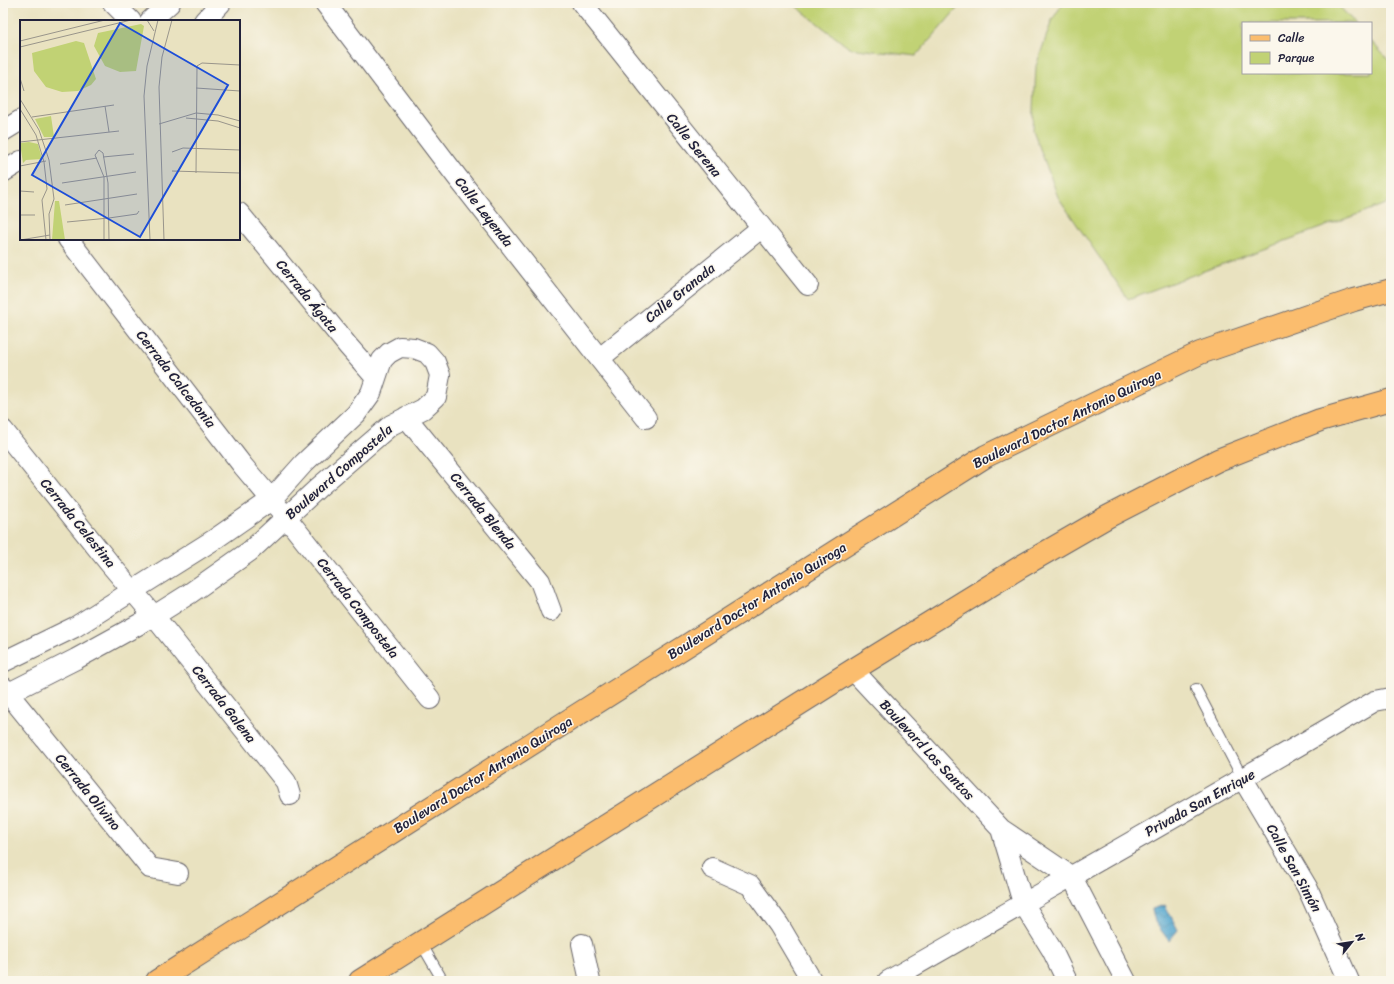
<svg xmlns="http://www.w3.org/2000/svg" width="1394" height="984" viewBox="0 0 1394 984" font-family="Sriracha,sans-serif">
  <style>
    .green { fill: #c1d274; stroke: #727a58 }
    .water { fill: url(#water-waves); stroke: #3a6484 }
    .lines { fill: none; stroke-linecap: round; stroke-linejoin: round }
    .service-casing { stroke: #68656a; stroke-width: 12 }
    .minor-casing { stroke: #68656a; stroke-width: 22 }
    .primary-casing { stroke: #68656a; stroke-width: 24 }
    .service { stroke: #fff; stroke-width: 10 }
    .minor { stroke: #fff; stroke-width: 20 }
    .primary { stroke: #fbbd6e; stroke-width: 22 }
    .labels { text-anchor: middle; dominant-baseline: central; stroke-width: 3; stroke-linejoin: round; paint-order: stroke }
    .street-label { font-size: 14px; fill: #22223b; stroke: #fbf7ec }
    .inset-road { fill: none; stroke: #99958b; stroke-width: 1 }
    .view { fill: #1d4ed8; fill-opacity: 0.15; stroke: #1d4ed8; stroke-width: 2 }
    .inset-edge { fill: none; stroke: #22223b; stroke-width: 2 }
  </style>
  <defs>
    <pattern id="water-waves" width="16" height="10" patternUnits="userSpaceOnUse"><rect width="16" height="10" fill="#53a6ce"/><path d="M0 5q4-4 8 0t8 0" fill="none" stroke="#4487a8"/></pattern>
  </defs>
  <rect width="100%" height="100%" fill="#fbf7ec"/>
  <filter id="ink" filterUnits="userSpaceOnUse"><feTurbulence type="fractalNoise" baseFrequency=".025" numOctaves="2"/><feDisplacementMap in="SourceGraphic" scale="8" xChannelSelector="R" yChannelSelector="G"/><feConvolveMatrix kernelMatrix="1 2 1 2 8 2 1 2 1" color-interpolation-filters="sRGB"/></filter>
  <filter id="wash" filterUnits="userSpaceOnUse"><feTurbulence type="fractalNoise" baseFrequency=".012" numOctaves="4" result="noise"/><feDisplacementMap in="SourceGraphic" scale="16" xChannelSelector="R" yChannelSelector="G"/><feGaussianBlur stdDeviation="0.9" result="paint"/><feColorMatrix in="noise" values="0 0 0 0 0 0 0 0 0 0 0 0 0 0 0 0 0 1.4 0 .05"/><feComposite in="paint" operator="in"/></filter>
  <g filter="url(#wash)">
    <rect width="100%" height="100%" fill="#e9e2c0"/>
    <path class="green" d="M792 3H962L916 56 849 48Z
      M1063 3H1336L1355 23H1243V73H1371V41L1391 63V202L1128 299 1058 197 1033 130 1036 66 1052 20Z"/>
    <path class="water" d="M1165 905 1178 930 1169 941 1155 922 1152 909Z"/>
  </g>
  <g filter="url(#ink)">
    <g class="lines">
      <g class="service-casing">
        <path id="service" d="M1196 689 1243 779
          M421 943 443 981"/>
      </g>
      <g class="minor-casing">
        <path id="minor" d="M113 3 131 21
          M325 3 457 177 646 418
          M582 3 808 285
          M150 21 170 3
          M204 21 221 3
          M3 131 21 120
          M3 172 21 161
          M239 213 348 346 376 378
          M68 239 243 466 286 517 430 699
          M600 358 761 228
          M406 417 540 581 551 611
          M3 430 110 564 154 616 286 782 290 795
          M3 662 75 627 215 539 271 500 304 463 356 414 371 393 382 360 389 353 400 347 414 348 427 353 435 362 440 375 436 397 423 409 391 425 319 487 250 551 189 594 154 616 76 659 3 696
          M853 670 1001 829 1072 877 1126 981
          M3 687 150 868 178 873
          M1243 779 1307 887 1349 981
          M1001 829 1023 903 1052 950 1067 981
          M712 868 750 885 779 925 812 981
          M582 944 590 981
          M888 981C1050 888 1214 796 1375 701L1391 698"/>
      </g>
      <g class="primary-casing">
        <path id="primary" d="M157 981 986 456 1200 353 1354 300 1391 290
          M360 981 853 670 1022 566 1107 517 1218 460 1320 420 1391 400"/>
      </g>
      <use href="#service" class="service"/>
      <use href="#minor" class="minor"/>
      <use href="#primary" class="primary"/>
    </g>
  </g>
  <g class="labels">
    <g class="street-label">
      <text transform="translate(694 145) rotate(51)">Calle Serena</text>
      <text transform="translate(484 212) rotate(52)">Calle Leyenda</text>
      <text transform="translate(680 293) rotate(-39)">Calle Granada</text>
      <text transform="translate(307 296) rotate(51)">Cerrada Ágata</text>
      <text transform="translate(176 379) rotate(52)">Cerrada Calcedonia</text>
      <text transform="translate(1067 419) rotate(-26)">Boulevard Doctor Antonio Quiroga</text>
      <text transform="translate(339 472) rotate(-41)">Boulevard Compostela</text>
      <text transform="translate(483 511) rotate(51)">Cerrada Blenda</text>
      <text transform="translate(78 523) rotate(51)">Cerrada Celestina</text>
      <text transform="translate(757 601) rotate(-32)">Boulevard Doctor Antonio Quiroga</text>
      <text transform="translate(358 608) rotate(52)">Cerrada Compostela</text>
      <text transform="translate(224 704) rotate(52)">Cerrada Galena</text>
      <text transform="translate(927 750) rotate(47)">Boulevard Los Santos</text>
      <text transform="translate(483 775) rotate(-32)">Boulevard Doctor Antonio Quiroga</text>
      <text transform="translate(88 792) rotate(51)">Cerrada Olivino</text>
      <text transform="translate(1200 803) rotate(-29)">Privada San Enrique</text>
      <text transform="translate(1294 868) rotate(61)">Calle San Simón</text>
    </g>
  </g>
  <g transform="translate(20 20)">
    <rect width="220" height="220" fill="#e9e2c0"/>
    <path d="M121 4 124 6 116 51 100 52 85 46 74 26 78 13ZM56 21 64 23 76 59 71 65 58 71 42 72 26 67 14 51 12 33Z" fill="#c1d274"/>
    <path d="M31 96 34 117H24L15 99ZM9 122 18 124 22 139 6 140 3 143 0 123ZM35 181H39L45 220H32Z" fill="#c1d274"/>
    <path class="inset-road" d="M127 0 134 11M0 21 85 0M0 27 111 0M0 58 4 71M176 68 220 71M0 79 19 110 29 140 34 179 29 194 30 220M85 86 89 112M0 89 16 115 24 142 27 169 22 180 26 220M12 97 94 85M166 98 198 101 220 108M139 104 176 93 198 95 220 101M0 122 99 111M152 132 163 128 220 130M83 137 114 134M40 144 77 138M0 146 26 141M152 151 220 153M176 153 177 46 182 43 220 45M42 163 116 152M0 171 14 172M45 185 117 174M0 195H15M47 202 89 198 117 194 119 191M0 220 30 215M84 220V157L75 135 79 130 83 133 88 163 89 220M130 220 124 76 127 46 138 0M144 220 139 67 142 37 152 0"/>
    <path class="view" d="M100 3 208 65 120 217 12 155Z"/>
    <rect width="220" height="220" class="inset-edge"/>
  </g>
  <rect width="1394" height="984" fill="none" stroke="#fbf7ec" stroke-width="16"/>
  <rect x="1242" y="22" width="130" height="52" fill="#fbf7ec" stroke="#a4a2a5"/>
  <rect x="1250" y="35" width="20" height="6" fill="#fbbd6e" stroke="#a4a2a5"/>
  <text x="1278" y="42" font-size="12" fill="#22223b">Calle</text>
  <rect x="1250" y="52" width="20" height="12" fill="#c1d274" stroke="#a4a2a5"/>
  <text x="1278" y="62" font-size="12" fill="#22223b">Parque</text>
  <g transform="translate(1352 942) rotate(60)" stroke="#fbf7ec" stroke-width="3" paint-order="stroke">
  <path d="M0-3L7 15L0 10L-7 15Z" fill="#22223b"/>
  <text y="-6" font-size="11" font-weight="bold" text-anchor="middle" fill="#22223b">N</text>
  </g>
</svg>
